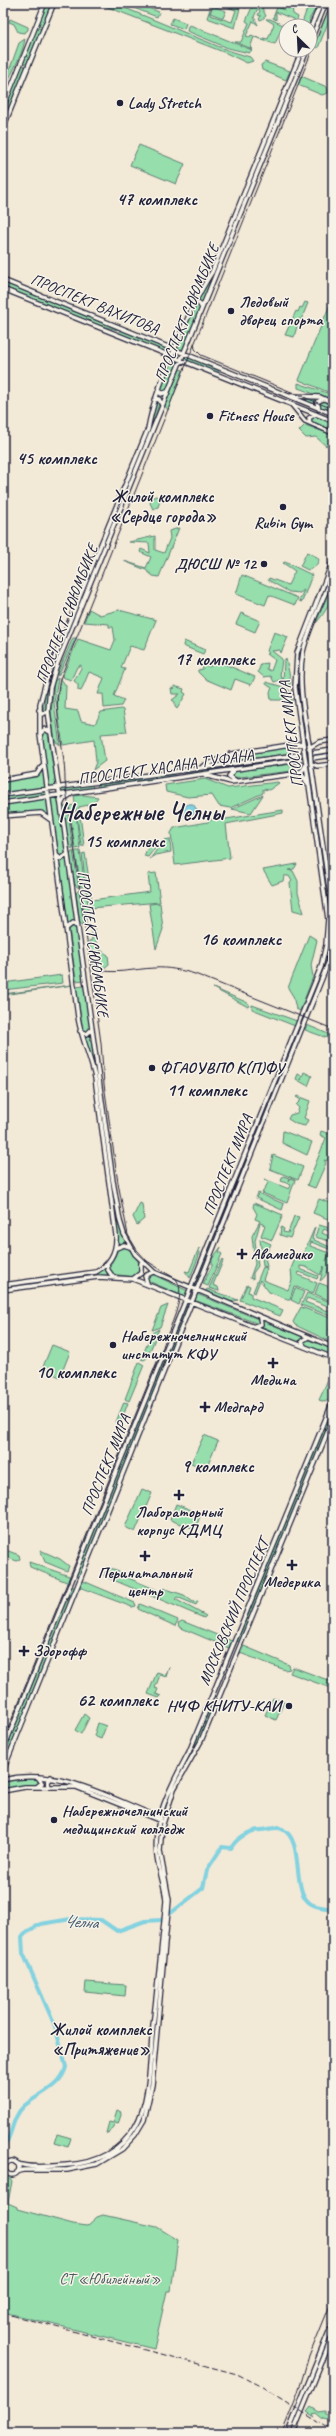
<svg xmlns="http://www.w3.org/2000/svg" width="336" height="2436" viewBox="0 0 336 2436" font-family="Caveat,sans-serif">
  <style>
    .green { fill: #96deac; stroke: #5c8074 }
    .water { fill: #83d2e0; stroke: #5c8c9e }
    .lines { fill: none; stroke-linecap: round; stroke-linejoin: round }
    .river { stroke: #83d2e0; stroke-width: 4 }
    .major-casing { stroke: #22223b; stroke-width: 6 }
    .major { stroke: #f7f3e8; stroke-width: 3.5 }
    .tram { stroke: #22223b; stroke-width: 1 }
    .rail { stroke: #22223b; stroke-width: 1; stroke-dasharray: 6 3; stroke-linecap: butt }
    .major-bridge-casing { stroke: #22223b; stroke-width: 6; stroke-linecap: butt }
    .major-bridge { stroke: #f7f3e8; stroke-width: 3.5 }
    .poi-dot { fill: #22223b; stroke: #f7f3e8; stroke-width: 1.5 }
    .labels { text-anchor: middle; dominant-baseline: central; stroke-width: 3; stroke-linejoin: round; paint-order: stroke }
    .poi-label { font-size: 16px; font-weight: bold; fill: #22223b; stroke: #f7f3e8; text-anchor: start }
    .street-label { font-size: 16px; fill: #22223b; stroke: #f7f3e8 }
    .park-label { font-size: 16px; fill: #455a5d; stroke: #f7f3e8 }
    .neighbourhood-label { font-size: 17px; font-weight: bold; fill: #22223b; stroke: #f7f3e8 }
    .water-label { font-size: 17px; font-style: italic; fill: #3f576d; stroke: #f7f3e8 }
    .quarter-label { font-size: 18px; font-weight: bold; fill: #22223b; stroke: #f7f3e8 }
    .town-label { font-size: 24px; font-weight: bold; fill: #22223b; stroke: #f7f3e8 }
  </style>
  <rect width="100%" height="100%" fill="#f3e9d7"/>
  <filter id="ink" filterUnits="userSpaceOnUse"><feTurbulence type="fractalNoise" baseFrequency=".025" numOctaves="2"/><feDisplacementMap in="SourceGraphic" scale="8" xChannelSelector="R" yChannelSelector="G"/><feConvolveMatrix kernelMatrix="1 2 1 2 8 2 1 2 1" color-interpolation-filters="sRGB"/></filter>
  <g filter="url(#ink)">
    <path class="green" d="M47 3H53L43 26 40 27 38 24Z
      M103 3H113L227 50 250 57 253 61 247 63 226 53 105 6Z
      M121 3H136L159 12 157 17Z
      M223 3H230L240 8 235 28 207 18 210 9V15L232 22 236 10 223 6Z
      M238 3H260L261 6 264 4 267 6 262 8 266 16 261 20 259 19 261 16 258 15 260 11 258 8 254 17 258 25 253 21 246 36 250 37 251 35 261 39 254 37 250 48 252 49 235 42H241L249 23 246 21 252 7 247 5 246 8Z
      M284 3 292 6 293 14 298 17 295 26V20L276 12V20L273 18 277 7 285 10 277 6Z
      M309 3H319L310 18 309 26H301Z
      M331 3 333 10 318 48 314 46Z
      M213 6 226 11 223 18 210 13Z
      M173 18 186 23 184 29 170 24Z
      M10 19 28 27V30L24 33 18 32 14 24 9 22Z
      M266 19H270L283 25 275 44 262 40 263 38 268 39 274 24Z
      M190 25 252 50 249 53 228 48 187 31 188 26Z
      M37 28 42 29 28 65 23 63Z
      M25 39C22 59 8 76 3 94L4 85 19 43Z
      M265 62 290 71 286 80 262 70 261 65Z
      M24 65 25 68 3 125V112L21 66Z
      M301 76 327 87 328 93 322 95 298 85Z
      M289 86 203 303 196 301 210 278Z
      M139 145 185 164 176 184 130 165Z
      M3 282 117 329V330L95 324 3 288Z
      M333 297V394L299 380Z
      M305 302 308 303 301 320 299 319 294 337 285 335 296 311 298 312 300 307 302 308Z
      M198 304 200 308 183 351 176 348 194 305Z
      M120 330 171 351 170 354 118 333Z
      M185 356 219 371 218 374 183 360Z
      M172 359 178 362 165 393H162L161 390Z
      M180 369 183 370 168 410 165 406Z
      M298 383 333 395V401L298 388Z
      M296 397 320 399 333 404V413Z
      M155 401H159V404L152 426 55 664 48 689 46 710 43 712 47 680 149 430Z
      M314 416 333 424V431L311 422 310 418Z
      M305 425 333 435V440L326 446 316 437 306 438 299 431Z
      M156 496 164 500 160 501 158 507 153 509 150 503 153 497Z
      M179 528 159 577 153 576 146 570 124 561 146 568 151 557 140 552 141 549 150 553 149 543 129 542 155 536V550L164 553 170 538 169 531Z
      M307 552 317 557 319 560 316 566 308 570 300 566Z
      M285 562 312 575 302 602 299 601 304 590 300 593 289 592 268 580 269 578 288 585 295 571 283 563Z
      M242 575 298 598 295 605 269 595 265 605 236 594Z
      M333 582C333 598 327 611 316 623Z
      M89 609 100 615 119 610 156 620 144 650 130 646 121 668 125 669 114 696 124 700 121 706 104 708 103 694H98L104 678 89 672 81 691 78 690V684L74 681 81 668V665L77 667 71 680 62 677 78 639 111 650 115 640 113 627H109V624L84 622Z
      M241 613 260 621 255 632 236 624Z
      M274 632 288 637 281 653 280 650 272 651 282 659 280 676 283 679 274 682 271 676 264 677 258 672 261 664 268 663 267 669 271 671 275 660 267 654 269 653 267 651Z
      M73 638H76L58 676 57 674Z
      M184 641 205 650 203 654 183 646Z
      M286 659 291 681 289 686 283 683 284 660Z
      M205 660 207 666 210 667 213 660H215L255 677 251 685 235 679 231 690 205 679 198 672V670L203 669 202 664Z
      M58 678 54 703 60 745 55 741 51 712 54 681Z
      M61 679 66 686 65 709 78 711 81 721 95 724 101 712 121 709 123 710 127 732 101 734 105 761 93 770 96 762 94 740 63 745 56 701Z
      M266 682 287 688 292 694V705L287 704 285 700H271L270 692 272 688 266 684Z
      M174 686 184 689 183 692 186 694 177 709 175 707V702L172 700 180 694H172L171 688 174 689Z
      M45 732 48 734 56 786 49 787 42 735Z
      M290 747 291 753 231 762 229 757Z
      M333 753 199 774H185L186 772Z
      M292 764 293 771 231 778 232 772Z
      M43 771 45 787 3 793V782L37 776Z
      M174 774V776L99 787 97 785Z
      M310 774 331 928C328 959 318 985 306 1014L326 959 330 928Z
      M205 779 228 788 278 782 279 783 269 790 263 789V793L230 808 219 806 212 795 188 797 166 792 165 785Z
      M84 785H92L93 788 61 793V789Z
      M45 791 46 795 3 801V797Z
      M83 795 98 797 93 804 79 807 84 846H81L74 796Z
      M263 795 251 813 232 809Z
      M58 797 66 854 63 857 59 855 50 798Z
      M47 798 49 815 40 811 3 814V805Z
      M75 805 80 848 75 849 69 806Z
      M67 806 73 849 69 847 63 807Z
      M283 810V813L226 824 230 858 175 865 171 833 174 828 208 822 218 816 221 819 219 816 223 814 226 819Z
      M170 839 171 852 155 855 150 859 164 840Z
      M160 841 148 857 144 856 148 847 145 842Z
      M73 851 79 888 75 885 70 854Z
      M75 851H80L85 887H81Z
      M85 853 90 886 86 887 82 854Z
      M67 859 76 924 68 925 59 860Z
      M297 864 294 869 288 870 293 871 298 881V893L304 913 293 910 290 883 292 881 289 876H284L283 881 272 885 263 870Z
      M156 873 160 902 90 908 87 890H90L92 900 150 892 148 874Z
      M86 889 89 909 86 910V925L81 890Z
      M79 890 84 926 80 923 76 893Z
      M160 903 163 929 156 949 149 904Z
      M72 927 76 929 84 980 76 981 69 929Z
      M94 928 97 948 108 955 109 964 102 970 95 968 92 962 89 941 92 940 91 929Z
      M309 935 317 940 311 965 313 977 300 1011 296 1009 293 996 288 988Z
      M62 975 63 983 3 990V983Z
      M72 985 3 995V994Z
      M84 986 90 1030 89 1033 83 1030 76 987Z
      M213 988 246 1002 249 1004 248 1007Z
      M252 1005 297 1021 295 1026 252 1009Z
      M307 1025 333 1036V1040L305 1030Z
      M297 1031 195 1289 192 1288 283 1066Z
      M90 1033 117 1220 126 1244H119L95 1066 82 1034Z
      M304 1072 312 1076 308 1086 296 1079 298 1074 302 1076 301 1080Z
      M297 1096 310 1101 304 1118 308 1120 305 1126 296 1124 288 1119 290 1115 297 1113 299 1108 296 1105 301 1100 296 1097Z
      M283 1131 312 1142 307 1155 282 1143Z
      M321 1131 333 1135V1146L327 1161 324 1160 326 1163 315 1188 307 1185 326 1138 320 1135Z
      M273 1155 303 1167 298 1180 270 1169Z
      M283 1176 289 1178 288 1181 290 1178 295 1180 287 1203 262 1193 268 1183 264 1179 289 1189 291 1185 281 1181Z
      M258 1193 284 1204 282 1210 256 1198Z
      M319 1199 333 1204V1221L313 1213Z
      M140 1203 142 1204 144 1219 137 1225 133 1217Z
      M254 1203 283 1215 272 1240 261 1236 265 1225 260 1223 255 1241 258 1266 253 1273V1279L250 1278 255 1264 252 1236 260 1221 255 1219 257 1214 253 1207Z
      M294 1216 299 1217 290 1238 280 1235 281 1227 284 1229 283 1232 288 1233Z
      M319 1225 333 1229V1233L324 1229 322 1233 333 1238V1242L315 1237Z
      M315 1227 312 1239 330 1247 329 1249 311 1242 310 1246 329 1253 326 1261 333 1249C333 1257 329 1276 320 1281L324 1266 320 1275 306 1267 300 1266V1269L318 1276 317 1279 299 1272 298 1275 317 1283 313 1294 294 1286 290 1299H287L269 1292 260 1280 255 1293 253 1292 263 1267 267 1268 263 1280 288 1290 292 1280 291 1269 296 1256 302 1257Z
      M260 1239 271 1244 265 1257 267 1267 263 1266Z
      M124 1247C133 1250 141 1263 140 1271L133 1277 112 1274 109 1268 118 1250Z
      M221 1247 219 1252 222 1254 208 1286 203 1284 212 1266V1259Z
      M199 1248 200 1253 190 1278 185 1271 189 1272Z
      M222 1259 223 1261 213 1285 218 1287 219 1291 209 1288Z
      M105 1268 108 1275 34 1282 98 1273Z
      M152 1274 188 1291 186 1297 148 1281 146 1276Z
      M319 1283 333 1288V1302L315 1294Z
      M247 1285 250 1286 248 1292 251 1293V1297L283 1310 280 1316 240 1300Z
      M295 1288 304 1292 299 1304 291 1300Z
      M207 1289 238 1300 230 1302 205 1293Z
      M307 1293 333 1303V1308L307 1298 305 1302 333 1313V1317L301 1305Z
      M197 1294 258 1319 259 1324 194 1300Z
      M187 1302 190 1303 79 1577 76 1576Z
      M168 1305 160 1327 152 1330 161 1308Z
      M301 1307 333 1319V1324H331L329 1330 333 1332V1343L295 1325 293 1322Z
      M263 1321 303 1337 301 1344 261 1326Z
      M159 1329 147 1358 144 1360 141 1359 152 1333Z
      M306 1339 333 1349V1356L304 1345 303 1341Z
      M52 1345 70 1352 60 1377 42 1369Z
      M139 1362 144 1365 129 1401 125 1399Z
      M332 1372 331 1398 325 1402 319 1400Z
      M124 1402 128 1403 120 1424 116 1422Z
      M333 1405V1414L240 1642 237 1641Z
      M204 1435 218 1441 206 1469 191 1463Z
      M142 1489 152 1493 135 1532 125 1527Z
      M176 1504 201 1514 195 1529 170 1520Z
      M3 1549 19 1555 20 1559 17 1561 3 1556Z
      M40 1550 60 1559 69 1566 67 1571 45 1562Z
      M29 1562 72 1577 69 1583 30 1567Z
      M107 1567 119 1571 121 1575 157 1590 156 1598 104 1576Z
      M81 1580 135 1603 136 1606 132 1607 79 1587Z
      M72 1586 75 1588 3 1765V1756Z
      M163 1588 184 1595 193 1602 198 1601 196 1605 177 1597 175 1599 206 1616 204 1618 159 1599Z
      M140 1604 178 1620 175 1626 138 1609Z
      M182 1621 232 1641 229 1648 179 1627 178 1623Z
      M244 1646 289 1665 290 1669 285 1670 240 1653Z
      M169 1667 166 1677 160 1675 155 1688 158 1689 156 1694 161 1696 159 1698 148 1694 157 1672 166 1675Z
      M293 1667 333 1682V1689L290 1673Z
      M273 1698 284 1702 276 1720 265 1715Z
      M211 1705 213 1706 195 1750 179 1776 191 1753Z
      M84 1714 89 1718 81 1734 75 1730Z
      M98 1723 106 1726 101 1739 94 1736Z
      M22 1779H38L41 1781 39 1785 3 1789V1782Z
      M86 1982 126 1985 125 1996 85 1992Z
      M117 2110 122 2112 118 2124 115 2123 109 2134 106 2133 109 2122 113 2123Z
      M57 2134 71 2138 68 2147 54 2143Z
      M3 2174 8 2175 12 2181 8 2203 17 2207V2209L73 2224 87 2226 97 2217 103 2215 157 2227 178 2240 171 2291H167L154 2349 3 2312Z
      M311 2407 319 2412 325 2411V2414L333 2419 332 2421 323 2419 316 2413 313 2414 315 2417 307 2412Z"/>
    <path class="water" d="M188 804H193L197 810 196 814 192 815 190 818H186L182 813 184 807Z"/>
    <g class="lines">
      <path class="river" d="M3 2148C13 2136 11 2118 24 2106 38 2094 61 2087 66 2067L55 2026 23 1953 22 1937 28 1931 41 1924 71 1919 101 1920 117 1931 145 1921 161 1920 167 1916 203 1888 207 1870 222 1847 231 1848C236 1839 249 1830 261 1830 267 1830 276 1826 282 1829 309 1842 285 1904 321 1907 326 1908 328 1909 333 1907"/>
      <g class="major-casing">
        <path id="major" d="M310 29 321 3
          M310 42 326 3
          M307 50 56 667 50 688 48 711 113 1181 120 1221 124 1234 135 1254 154 1272 333 1347
          M3 108 45 3
          M3 128 54 3
          M3 280 333 414
          M3 289 333 421
          M193 303H199L202 308
          M159 389 161 394 167 392
          M291 396 320 397 333 403
          M154 400 159 399 162 405
          M292 405 305 421 333 433
          M319 409 317 402 323 399
          M310 423 309 418 316 414
          M39 710 43 714 48 711
          M40 734 45 729 50 732
          M309 748 319 742 333 740
          M304 750 295 687 297 653 333 560
          M310 750C305 718 297 684 303 652 309 626 323 600 333 575
          M231 754 228 761 233 763
          M311 763 317 766 333 764
          M203 766 232 754 303 743
          M233 771 229 776 236 781
          M295 774 304 777 307 783
          M205 775 231 782 294 774 302 771 306 765
          M3 780 37 774 43 765
          M3 795 333 750
          M3 803 333 755
          M61 805 64 799 71 794
          M3 816 41 813 51 820
          M56 855 61 859 68 854
          M67 928 73 923 77 926
          M80 1031 87 1034 92 1029
          M116 1248 124 1245 130 1247
          M107 1264 108 1270 113 1277
          M133 1279 141 1273V1263
          M147 1283 145 1276 153 1272
          M3 1285 96 1272C110 1264 117 1251 116 1235L95 1078C91 1057 81 1038 78 1017L40 734V704L48 674 148 429C153 400 164 376 174 350 186 322 196 297 212 272L302 50
          M3 1290 98 1277 133 1279 333 1358
          M255 1326 261 1324 260 1318
          M304 1346 302 1341 308 1337
          M3 1750 321 967 326 945 328 919 306 764
          M3 1771 329 961 333 921 331 902 311 763
          M3 1780C59 1766 110 1799 161 1818
          M38 1786 42 1783 38 1777
          M49 1787 48 1782 51 1777
          M3 1791 25 1787H76L161 1821
          M5 2168a7 7 0 1 1 14 0a7 7 0 1 1-14 0Z
          M16 2163C30 2169 52 2166 67 2165 96 2163 120 2152 135 2127 151 2101 150 2055 153 2025 158 1984 162 1943 166 1901 165 1885 159 1872 157 1856 152 1819 172 1784 189 1752L333 1401
          M17 2172 23 2170H67L97 2164 122 2149 135 2135 144 2120 152 2085 169 1900 160 1851 162 1827 174 1789 201 1741 333 1419
          M288 2433 333 2322
          M293 2433 333 2335"/>
      </g>
      <use href="#major" class="major"/>
      <path class="tram" d="M194 343 195 349 201 355 333 409
        M90 964 94 969C114 975 133 969 154 968 168 967 181 970 195 974L333 1029
        M3 1741 163 1347C168 1329 188 1295 176 1279L147 1261 137 1250 128 1235 118 1183 104 1084 101 1043 65 781C65 745 52 714 60 679L331 3
        M282 2433 298 2393 308 2359 333 2298"/>
      <path class="rail" d="M3 2313 237 2374 259 2385 333 2431"/>
      <g class="major-bridge-casing">
        <path id="major-bridge" d="M304 750 306 764
          M310 750 311 763"/>
      </g>
      <use href="#major-bridge" class="major-bridge"/>
    </g>
  </g>
  <g class="poi-dot">
    <circle cx="120" cy="103" r="4"/>
    <circle cx="231" cy="311" r="4"/>
    <circle cx="210" cy="416" r="4"/>
    <circle cx="283" cy="507" r="4"/>
    <circle cx="264" cy="564" r="4"/>
    <circle cx="152" cy="1068" r="4"/>
    <path d="M240 1248h4v4h4v4h-4v4h-4v-4h-4v-4h4z"/>
    <circle cx="113" cy="1345" r="4"/>
    <path d="M271 1357h4v4h4v4h-4v4h-4v-4h-4v-4h4z"/>
    <path d="M203 1401h4v4h4v4h-4v4h-4v-4h-4v-4h4z"/>
    <path d="M177 1489h4v4h4v4h-4v4h-4v-4h-4v-4h4z"/>
    <path d="M143 1550h4v4h4v4h-4v4h-4v-4h-4v-4h4z"/>
    <path d="M290 1559h4v4h4v4h-4v4h-4v-4h-4v-4h4z"/>
    <path d="M22 1645h4v4h4v4h-4v4h-4v-4h-4v-4h4z"/>
    <circle cx="289" cy="1706" r="4"/>
    <circle cx="54" cy="1820" r="4"/>
  </g>
  <g class="labels">
    <g class="poi-label">
      <text x="128" y="103">Lady Stretch</text>
      <text x="239" y="302">Ледовый<tspan x="239" dy="18">дворец спорта</tspan></text>
      <text x="218" y="416">Fitness House</text>
      <text x="283" y="523" text-anchor="middle">Rubin Gym</text>
      <text x="256" y="564" text-anchor="end">ДЮСШ № 12</text>
      <text x="160" y="1068">ФГАОУВПО К(П)ФУ</text>
      <text x="251" y="1254">Авамедико</text>
      <text x="121" y="1336">Набережночелнинский<tspan x="121" dy="18">институт КФУ</tspan></text>
      <text x="273" y="1380" text-anchor="middle">Медина</text>
      <text x="214" y="1407">Медгард</text>
      <text x="179" y="1512" text-anchor="middle">Лабораторный<tspan x="179" dy="18">корпус КДМЦ</tspan></text>
      <text x="145" y="1573" text-anchor="middle">Перинатальный<tspan x="145" dy="18">центр</tspan></text>
      <text x="292" y="1582" text-anchor="middle">Медерика</text>
      <text x="33" y="1651">Здорофф</text>
      <text x="281" y="1706" text-anchor="end">НЧФ КНИТУ-КАИ</text>
      <text x="62" y="1811">Набережночелнинский<tspan x="62" dy="18">медицинский колледж</tspan></text>
    </g>
    <g class="street-label">
      <text transform="translate(95 304) rotate(22)">ПРОСПЕКТ ВАХИТОВА</text>
      <text transform="translate(187 313) rotate(-68)">ПРОСПЕКТ СЮЮМБИКЕ</text>
      <text transform="translate(67 614) rotate(-69)">ПРОСПЕКТ СЮЮМБИКЕ</text>
      <text transform="translate(291 734) rotate(-97)">ПРОСПЕКТ МИРА</text>
      <text transform="translate(166 767) rotate(-8)">ПРОСПЕКТ ХАСАНА ТУФАНА</text>
      <text transform="translate(93 944) rotate(82)">ПРОСПЕКТ СЮЮМБИКЕ</text>
      <text transform="translate(228 1165) rotate(-68)">ПРОСПЕКТ МИРА</text>
      <text transform="translate(106 1465) rotate(-68)">ПРОСПЕКТ МИРА</text>
      <text transform="translate(234 1612) rotate(-67)">МОСКОВСКИЙ ПРОСПЕКТ</text>
    </g>
    <g class="park-label">
      <text x="110" y="2279">СТ «Юбилейный»</text>
    </g>
    <g class="neighbourhood-label">
      <text x="163" y="496">Жилой комплекс<tspan x="163" dy="20">«Сердце города»</tspan></text>
      <text x="101" y="2029">Жилой комплекс<tspan x="101" dy="20">«Притяжение»</tspan></text>
    </g>
    <g class="water-label">
      <text transform="translate(81 1922) rotate(3)">Челна</text>
    </g>
    <g class="quarter-label">
      <text x="157" y="199">47 комплекс</text>
      <text x="57" y="458">45 комплекс</text>
      <text x="215" y="659">17 комплекс</text>
      <text x="125" y="841">15 комплекс</text>
      <text x="241" y="939">16 комплекс</text>
      <text x="207" y="1090">11 комплекс</text>
      <text x="76" y="1372">10 комплекс</text>
      <text x="218" y="1466">9 комплекс</text>
      <text x="118" y="1700">62 комплекс</text>
    </g>
    <g class="town-label">
      <text x="141" y="812">Набережные Челны</text>
    </g>
  </g>
  <rect width="336" height="2436" fill="none" stroke="#f7f3e8" stroke-width="16"/>
  <rect x="8" y="8" width="320" height="2420" fill="none" stroke="#22223b" stroke-width="1.5" filter="url(#ink)"/>
  <g transform="translate(298 38) rotate(336)"><circle r="19" fill="#f7f3e8" stroke="#a29fa3"/>
  <path d="M0-3L7 15L0 10L-7 15Z" fill="#22223b"/>
  <text y="-6" font-size="11" font-weight="bold" text-anchor="middle" fill="#22223b">С</text>
  </g>
</svg>
